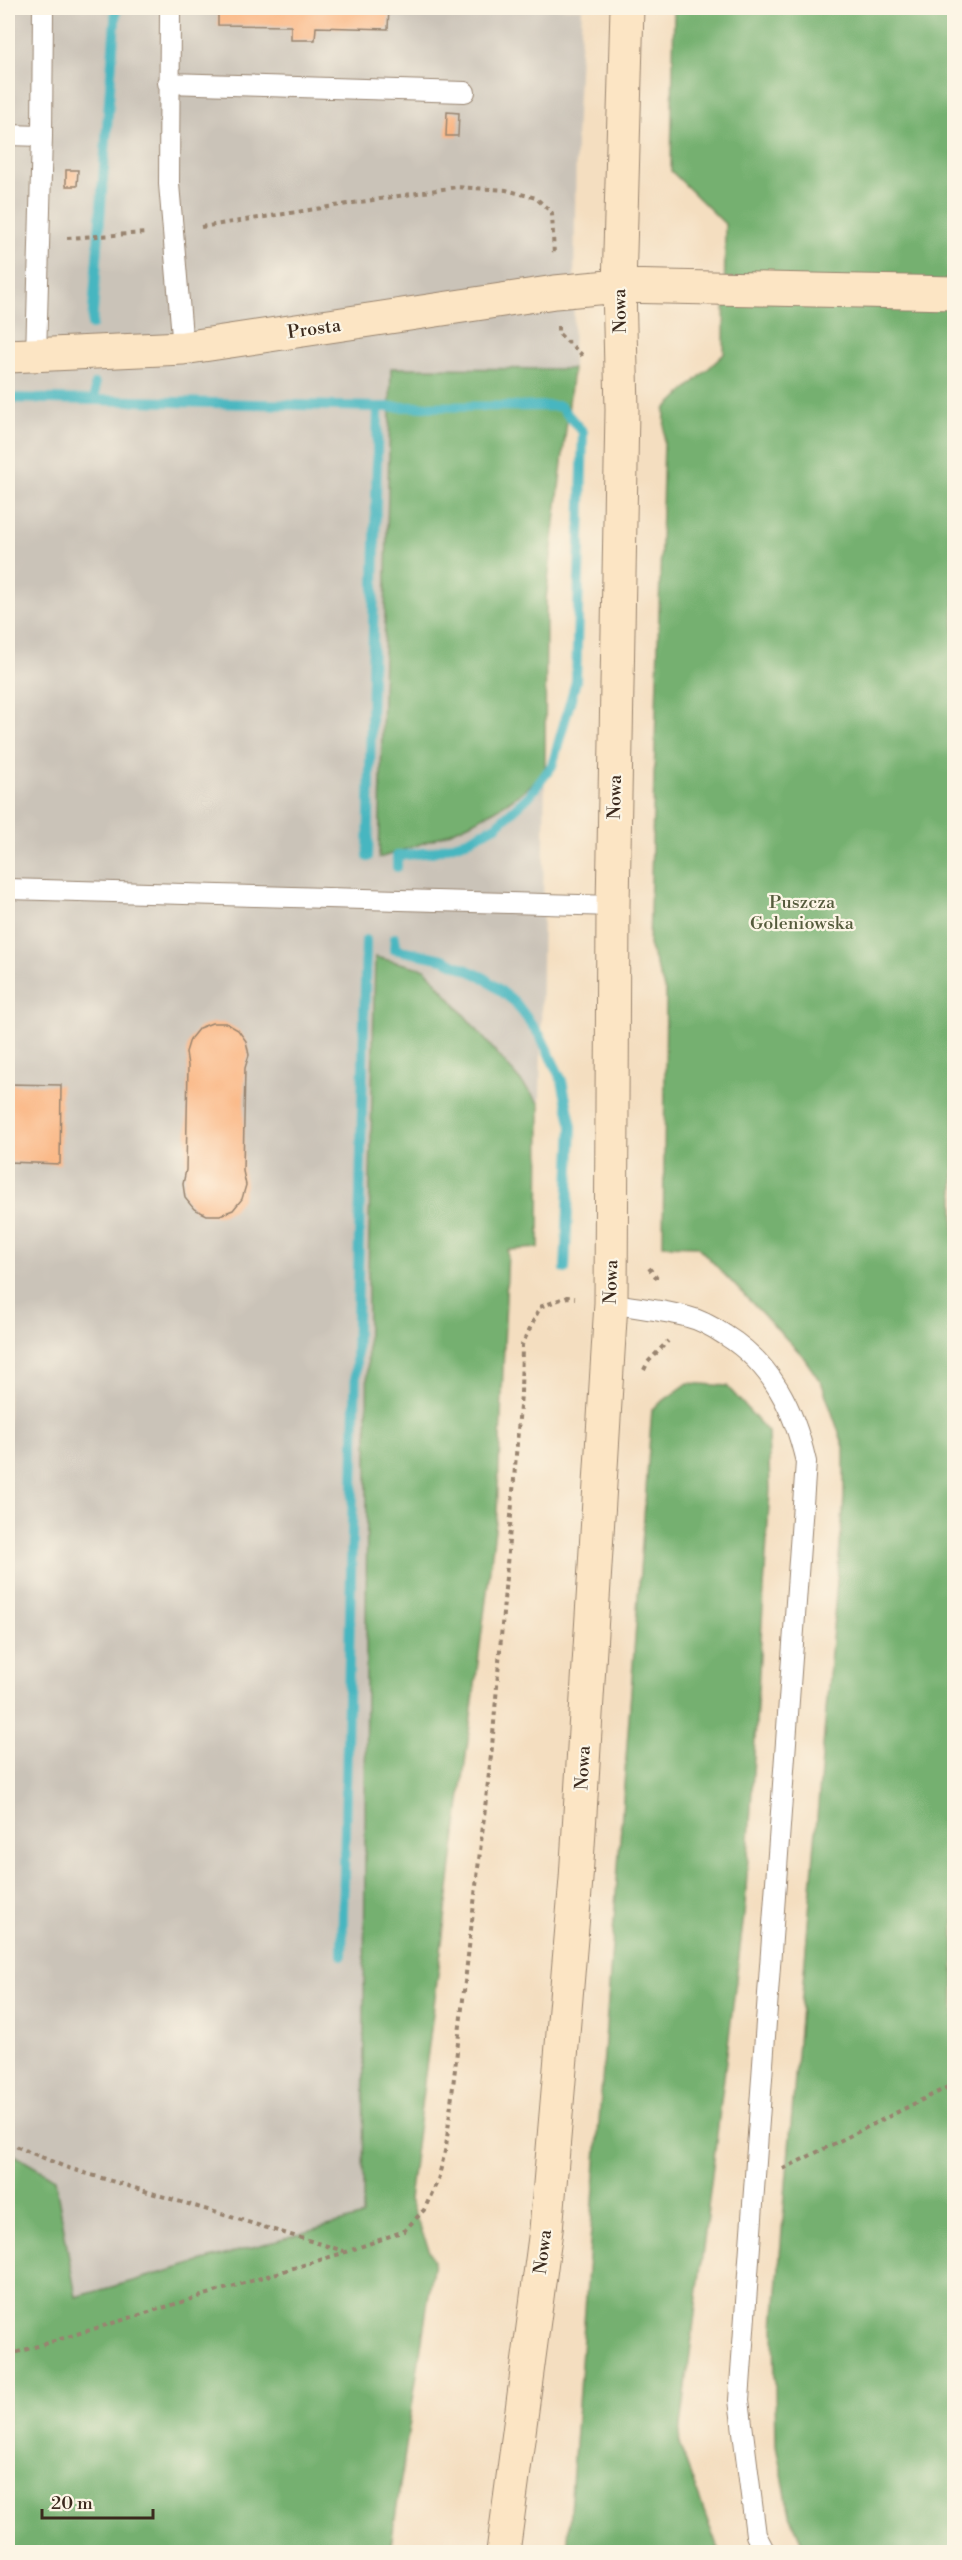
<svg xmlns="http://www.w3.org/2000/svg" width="962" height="2560" viewBox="0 0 962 2560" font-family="'Libre Bodoni',serif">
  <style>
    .industrial { fill: #cac3b8 }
    .forest { fill: #74b06f; stroke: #586d46; stroke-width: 1.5 }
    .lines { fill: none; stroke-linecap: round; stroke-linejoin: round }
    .stream { stroke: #47b6c0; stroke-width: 10 }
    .building { fill: #fab17b }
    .lane-casing { stroke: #98846f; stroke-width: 22 }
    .secondary-casing { stroke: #98846f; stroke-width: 35 }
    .path { stroke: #98846f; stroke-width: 4; stroke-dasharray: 4.5 4.5; stroke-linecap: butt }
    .lane { stroke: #fff; stroke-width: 20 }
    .secondary { stroke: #fce5c4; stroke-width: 33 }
    .labels { text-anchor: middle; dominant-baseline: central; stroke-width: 4.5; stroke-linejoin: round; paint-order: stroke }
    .street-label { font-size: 18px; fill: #3b2a1e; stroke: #fcf5e5 }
    .park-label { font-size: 18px; fill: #555b3c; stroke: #fcf5e5 }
  </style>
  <rect width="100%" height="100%" fill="#fcf5e5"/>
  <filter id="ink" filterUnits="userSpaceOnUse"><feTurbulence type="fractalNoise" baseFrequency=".0167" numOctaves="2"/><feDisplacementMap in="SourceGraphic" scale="12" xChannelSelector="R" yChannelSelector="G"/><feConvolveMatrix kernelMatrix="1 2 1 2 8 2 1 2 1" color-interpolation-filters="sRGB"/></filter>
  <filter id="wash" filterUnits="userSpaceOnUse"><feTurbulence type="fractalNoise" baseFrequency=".008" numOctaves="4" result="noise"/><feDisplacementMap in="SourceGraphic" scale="24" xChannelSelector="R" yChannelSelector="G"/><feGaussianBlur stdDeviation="1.35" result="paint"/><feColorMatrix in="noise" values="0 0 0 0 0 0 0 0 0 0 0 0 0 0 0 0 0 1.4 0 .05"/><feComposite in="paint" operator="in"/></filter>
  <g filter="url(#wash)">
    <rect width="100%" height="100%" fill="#f4dec0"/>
    <path class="industrial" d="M8 8H582L576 138 573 369 391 368 379 858 423 844 463 827 509 802 545 773 540 1104 425 969 368 1274 363 2216 76 2297 55 2179 8 2151Z"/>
    <path class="forest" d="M674 8H954V2552H806L790 2515 776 2445 774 2326 844 1498V1447L822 1384 802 1355 697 1246 663 1245 666 994 649 945 665 409 724 354 725 224 671 171Z
      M391 368 573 369 546 599 545 773C533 783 521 794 508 802 468 828 423 844 379 858Z
      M375 957 425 969 540 1104 539 1248 508 1250 497 1514 409 2200 434 2261 390 2552H8V2151L55 2179 76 2297 363 2216 368 1274Z
      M688 1383 727 1386 768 1432 770 1489 745 1907 679 2443 719 2552H567L652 1409Z"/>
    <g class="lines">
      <path class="stream" d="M92 325 116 8
        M95 384V400L378 407 560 406 583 432 576 681 552 766 529 796 496 826 466 841 432 852 397 856V867
        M8 398 95 400
        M368 857 378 407
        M395 938 394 949 443 959 483 977 515 1002 541 1037 562 1081 572 1127 565 1269
        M342 1955 366 940"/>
    </g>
    <g id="blocks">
      <path class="building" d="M218 8H389L388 29 316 27 315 40H291V26L218 25Z
        M447 112 459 113 458 136H446Z
        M66 170H78L77 186H66Z
        M212 1023H226L238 1030 246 1041 249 1055 245 1068 243 1171 246 1185 242 1199 233 1210 220 1215H207L194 1209 185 1198 183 1184 186 1170 188 1066 186 1052 190 1039 199 1028Z
        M8 1084 61 1085 60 1164 8 1162Z"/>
    </g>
  </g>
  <g filter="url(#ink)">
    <use href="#blocks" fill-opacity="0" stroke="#98846f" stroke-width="1.5"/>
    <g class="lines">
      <g class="lane-casing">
        <path id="lane" d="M170 8 169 184 183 348
          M168 83 465 92
          M8 135 42 136 36 356
          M42 136 43 8
          M8 889 613 906
          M611 1303C636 1308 663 1310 688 1317 701 1320 713 1327 725 1335 772 1364 794 1409 806 1462L739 2400 756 2535 765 2552"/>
      </g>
      <g class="secondary-casing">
        <path id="secondary" d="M8 356 183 348 555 292 619 286 954 293
          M503 2552 546 2230 561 2057 576 1879 611 1303 613 906 622 410 619 286 627 8"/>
      </g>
      <path class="path" d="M201 227 456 187 506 190 536 198 552 213 554 256
        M67 238 146 233
        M558 326V333L581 354 583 359
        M649 1268 659 1281
        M644 1370 648 1362 668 1341
        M8 2143 65 2167 344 2251
        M783 2169 954 2084
        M8 2355 346 2252 404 2231 424 2210 438 2180 446 2147 492 1747 521 1394 522 1345 540 1307 567 1297 575 1298"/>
      <use href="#lane" class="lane"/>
      <use href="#secondary" class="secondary"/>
    </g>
  </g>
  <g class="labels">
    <g class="street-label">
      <text transform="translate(620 311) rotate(-91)">Nowa</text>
      <text transform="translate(314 329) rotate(-8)">Prosta</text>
      <text transform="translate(615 797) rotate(-89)">Nowa</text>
      <text transform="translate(611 1282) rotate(-88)">Nowa</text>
      <text transform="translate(583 1768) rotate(-87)">Nowa</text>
      <text transform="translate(543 2252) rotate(-83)">Nowa</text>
    </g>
    <g class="park-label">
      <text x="802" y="902">Puszcza<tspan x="802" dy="21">Goleniowska</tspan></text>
    </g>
  </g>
  <rect width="962" height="2560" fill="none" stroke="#fcf5e5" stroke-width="30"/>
  <path d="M42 2509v9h111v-9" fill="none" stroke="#3b2a1e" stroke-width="3"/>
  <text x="51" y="2509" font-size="18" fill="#3b2a1e" stroke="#fcf5e5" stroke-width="4.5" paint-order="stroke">20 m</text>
</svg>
